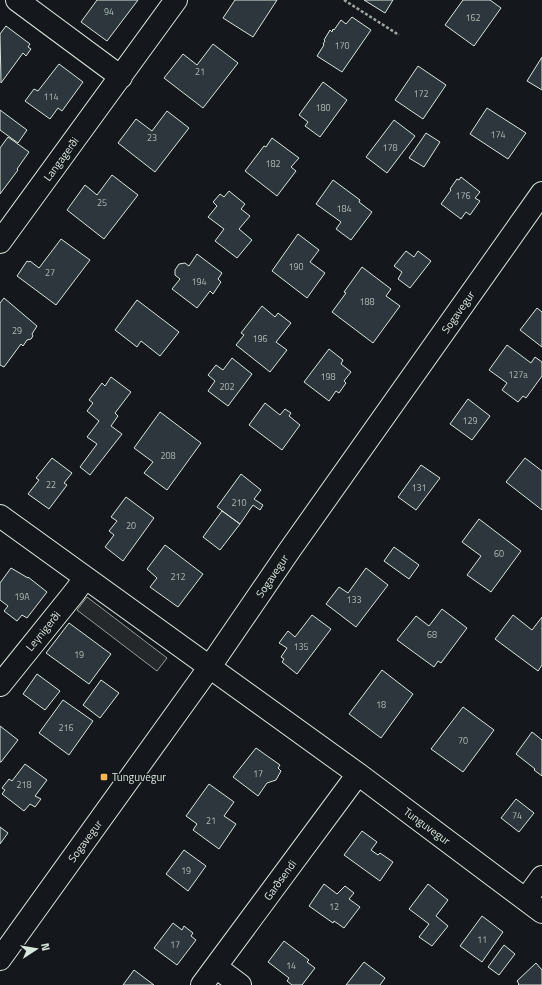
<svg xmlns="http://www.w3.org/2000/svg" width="542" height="985" viewBox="0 0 542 985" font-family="'Titillium Web',sans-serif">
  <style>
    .parking { fill: #24282b; stroke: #939e99 }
    .building { fill: #2c363c; stroke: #d8e6dc }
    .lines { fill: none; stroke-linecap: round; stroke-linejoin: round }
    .minor-casing { stroke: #d8e6dc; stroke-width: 24 }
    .path { stroke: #9da8a2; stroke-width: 2.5; stroke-dasharray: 3 2; stroke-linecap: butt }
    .minor { stroke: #14181c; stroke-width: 22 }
    .poi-dot { fill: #ffb74d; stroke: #14181c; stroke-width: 1.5 }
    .labels { text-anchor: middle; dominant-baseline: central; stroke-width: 3; stroke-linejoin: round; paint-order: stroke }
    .number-label { font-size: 9px; fill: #adbab4 }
    .street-label { font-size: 11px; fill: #d8e6dc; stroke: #14181c }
    .poi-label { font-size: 11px; fill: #d8e6dc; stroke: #14181c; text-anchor: start }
  </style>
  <rect width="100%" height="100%" fill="#14181c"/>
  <path class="parking" d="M87 597 167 658 157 671 77 610Z"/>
  <path class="building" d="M97 0H138L107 41 81 22Z
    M235 0H277L253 37 223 18Z
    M364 0H393L385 13Z
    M463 0H490L501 8 474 46 445 25Z
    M352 17 371 30 342 72 317 56 324 45 323 44 325 41 324 40 330 30 332 32 333 29 334 30 341 20 346 24Z
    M6 26 30 44 28 47 31 49 26 56 23 53 1 83 0 34Z
    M213 44 238 63 203 108 164 78 183 54 197 65Z
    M542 57V90L527 81Z
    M59 64 83 82 62 111 58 108 50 119 25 101 34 89 38 91Z
    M418 66 446 85 423 119 395 100Z
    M323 82 347 100 320 137 305 126 308 122 299 115Z
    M487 108 526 133 508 159 470 134Z
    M0 110 27 130 18 143 0 130Z
    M167 111 189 128 155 172 118 143 136 119 152 131Z
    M394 120 415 136 387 173 366 157Z
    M426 133 440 142 424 167 409 158Z
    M8 137 29 152 17 169 18 170 0 194V148Z
    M272 138 299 158 291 167 296 171 277 196 245 171 264 146 266 147Z
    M112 175 138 195 104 239 67 210 85 185 97 195Z
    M461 177 480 192 475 198 480 201 470 215 466 212 461 219 441 204 451 190 450 189 457 179 459 180Z
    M333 180 360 200 359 202 372 212 351 240 336 229 341 222 316 204Z
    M229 191 245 204 241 209 250 216 239 229 252 240 237 258 215 241 224 229 208 217 217 206 213 202 220 194 224 197Z
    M298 234 319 250 310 262 325 273 307 298 272 271Z
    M61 239 90 260 56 305 17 276 27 261 29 262 30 261 39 268Z
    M406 251 414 257 418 251 431 261 410 288 398 279 402 272 394 266Z
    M197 254 222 273 218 279 221 282 213 294 210 291 197 308 172 289 180 279 175 275V270L179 264 185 263 189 266Z
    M362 267 391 289 386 296 400 306 373 343 332 312 346 293 344 292Z
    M4 298 37 326 32 334 33 336 31 339 27 340 23 346 21 344 4 367 0 365V303Z
    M137 300 179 332 160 356 141 341 137 347 115 330Z
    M262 306 275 317 278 313 291 323 276 342 287 350 270 372 236 345 244 335 241 333Z
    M537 308 542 312V347L520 330Z
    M507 345 531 363 535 357 542 362V376L526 398 523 396 518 402 502 390 507 383 489 370Z
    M329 349 343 360 341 364 351 372 344 381 346 383 339 393 336 391 329 401 304 382Z
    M232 358 252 374 228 406 208 391 215 381 208 375 216 365 223 370Z
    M111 377 131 392 115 413 118 416 111 426 122 434 90 475 80 467 97 444 87 437 99 421 87 411 93 403 89 400 102 383 105 386Z
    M468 399 490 416 472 440 450 424Z
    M265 403 280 415 285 409 291 413 289 416 300 425 282 450 249 425Z
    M160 412 201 443 167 490 144 473 153 462 134 448Z
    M52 458 72 473 64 483 67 485 49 509 28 494 39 480 36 478Z
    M525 458 542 471V510L506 482Z
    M421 465 440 478 416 510 398 497Z
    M241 474 261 490 254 499 263 505 260 510 253 505 240 524 217 507Z
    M126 497 154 518 123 561 105 547 114 535 109 531 117 521 111 517Z
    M222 511 240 524 220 550 203 537Z
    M479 519 521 551 491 592 467 575 481 556 462 542Z
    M165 545 203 574 178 607 150 587 157 578 147 569Z
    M394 547 419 565 409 579 384 561Z
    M11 568 28 578V577L47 592 27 618 22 615 17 621 4 611 8 606 0 600V583Z
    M366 568 388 585 356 627 326 604 339 587 348 593Z
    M442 609 467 628 441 663 438 661 434 667 397 640 416 616 429 626Z
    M312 615 331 629 297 674 282 662 284 659 281 657 287 648 279 643 288 631 295 637Z
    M513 615 532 630 542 617V665L538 671 495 639Z
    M69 623 111 654 89 684 46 653Z
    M382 670 413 694 381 738 349 714Z
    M37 674 60 691 45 710 23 694Z
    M101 680 119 693 100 718 83 705Z
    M63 700 93 721 69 755 39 733Z
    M463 707 494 730 463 772 431 749Z
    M0 726 18 740 1 762H0Z
    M532 732 542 740V776L534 770 535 769 516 754Z
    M256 748 280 765 278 768 281 771 276 780 267 783 258 796 233 777Z
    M25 764 47 780 35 796 41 799 35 807 30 804 24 811 2 794 5 790 2 788 9 779 12 781Z
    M209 784 234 802 224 816 236 824 219 849 193 830 197 824 186 816Z
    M516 799 534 813 519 832 501 818Z
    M0 827 8 833 0 844Z
    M362 831 377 842 371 850 378 855 380 853 393 862 380 881 344 855Z
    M184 850 206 866 188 891 166 874Z
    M324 884 337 894 345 886 354 893 349 899 360 907 344 928 334 921 333 923 309 906Z
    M428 884 448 900 436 916 448 926 432 946 419 937 429 924 409 909Z
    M482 916 503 932 482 962 460 946Z
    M173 923 182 930 184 926 193 933 191 936 196 940 177 965 154 948Z
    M284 941 309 960 307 962 315 968 302 985H292L287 981 289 978 268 962Z
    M504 945 515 954 499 975 488 967Z
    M364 962 385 978 380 985H346Z
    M536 963 542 970V985H518L519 984 517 981Z
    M134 970 154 985H123Z"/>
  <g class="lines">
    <g class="minor-casing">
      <path id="minor" d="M17 0 121 77
        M0 242 176 0
        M0 516 358 774 542 912
        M0 685 74 593 85 578
        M526 899 542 877
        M0 959 209 668 289 551 542 193
        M216 967 240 985
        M202 985 358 774"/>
    </g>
    <path class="path" d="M344 0 399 35"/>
    <use href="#minor" class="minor"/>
  </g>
  <rect class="poi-dot" x="100" y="773" width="8" height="8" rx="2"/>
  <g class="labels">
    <g class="number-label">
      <text x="109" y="11">94</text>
      <text x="473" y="17">162</text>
      <text x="342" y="45">170</text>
      <text x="200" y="71">21</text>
      <text x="421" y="93">172</text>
      <text x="51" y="96">114</text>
      <text x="323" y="107">180</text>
      <text x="498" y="134">174</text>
      <text x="152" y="137">23</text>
      <text x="390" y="147">178</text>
      <text x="273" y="163">182</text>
      <text x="463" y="195">176</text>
      <text x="102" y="202">25</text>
      <text x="344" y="208">184</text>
      <text x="296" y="266">190</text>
      <text x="50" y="272">27</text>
      <text x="199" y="281">194</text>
      <text x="367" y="301">188</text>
      <text x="17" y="330">29</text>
      <text x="260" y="338">196</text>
      <text x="518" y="374">127a</text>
      <text x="328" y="376">198</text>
      <text x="227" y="386">202</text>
      <text x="470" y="420">129</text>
      <text x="168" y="455">208</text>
      <text x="51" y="484">22</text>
      <text x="419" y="487">131</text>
      <text x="239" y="502">210</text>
      <text x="131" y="525">20</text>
      <text x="499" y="553">60</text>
      <text x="178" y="576">212</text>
      <text x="22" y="596">19A</text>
      <text x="354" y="599">133</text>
      <text x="432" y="634">68</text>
      <text x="301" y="646">135</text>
      <text x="79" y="654">19</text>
      <text x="381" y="704">18</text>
      <text x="66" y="727">216</text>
      <text x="463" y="740">70</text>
      <text x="258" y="773">17</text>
      <text x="24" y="784">218</text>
      <text x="517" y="815">74</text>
      <text x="211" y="820">21</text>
      <text x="186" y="870">19</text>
      <text x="334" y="906">12</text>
      <text x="482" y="939">11</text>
      <text x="175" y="944">17</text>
      <text x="291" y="965">14</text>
    </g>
    <g class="street-label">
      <text transform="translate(61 159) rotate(-54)">Langagerði</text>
      <text transform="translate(458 312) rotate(-55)">Sogavegur</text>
      <text transform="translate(272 576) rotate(-56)">Sogavegur</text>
      <text transform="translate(43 631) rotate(-51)">Leynigerði</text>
      <text transform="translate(427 826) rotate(36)">Tunguvegur</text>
      <text transform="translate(85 841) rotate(-54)">Sogavegur</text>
      <text transform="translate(280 880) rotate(-54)">Garðsendi</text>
    </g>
    <g class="poi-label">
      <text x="112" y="777">Tunguvegur</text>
    </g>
  </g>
  <g transform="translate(36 949) rotate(78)" stroke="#14181c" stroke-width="3" paint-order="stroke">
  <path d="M0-3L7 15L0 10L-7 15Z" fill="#d8e6dc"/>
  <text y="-6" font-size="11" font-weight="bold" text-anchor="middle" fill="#d8e6dc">N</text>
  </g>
</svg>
